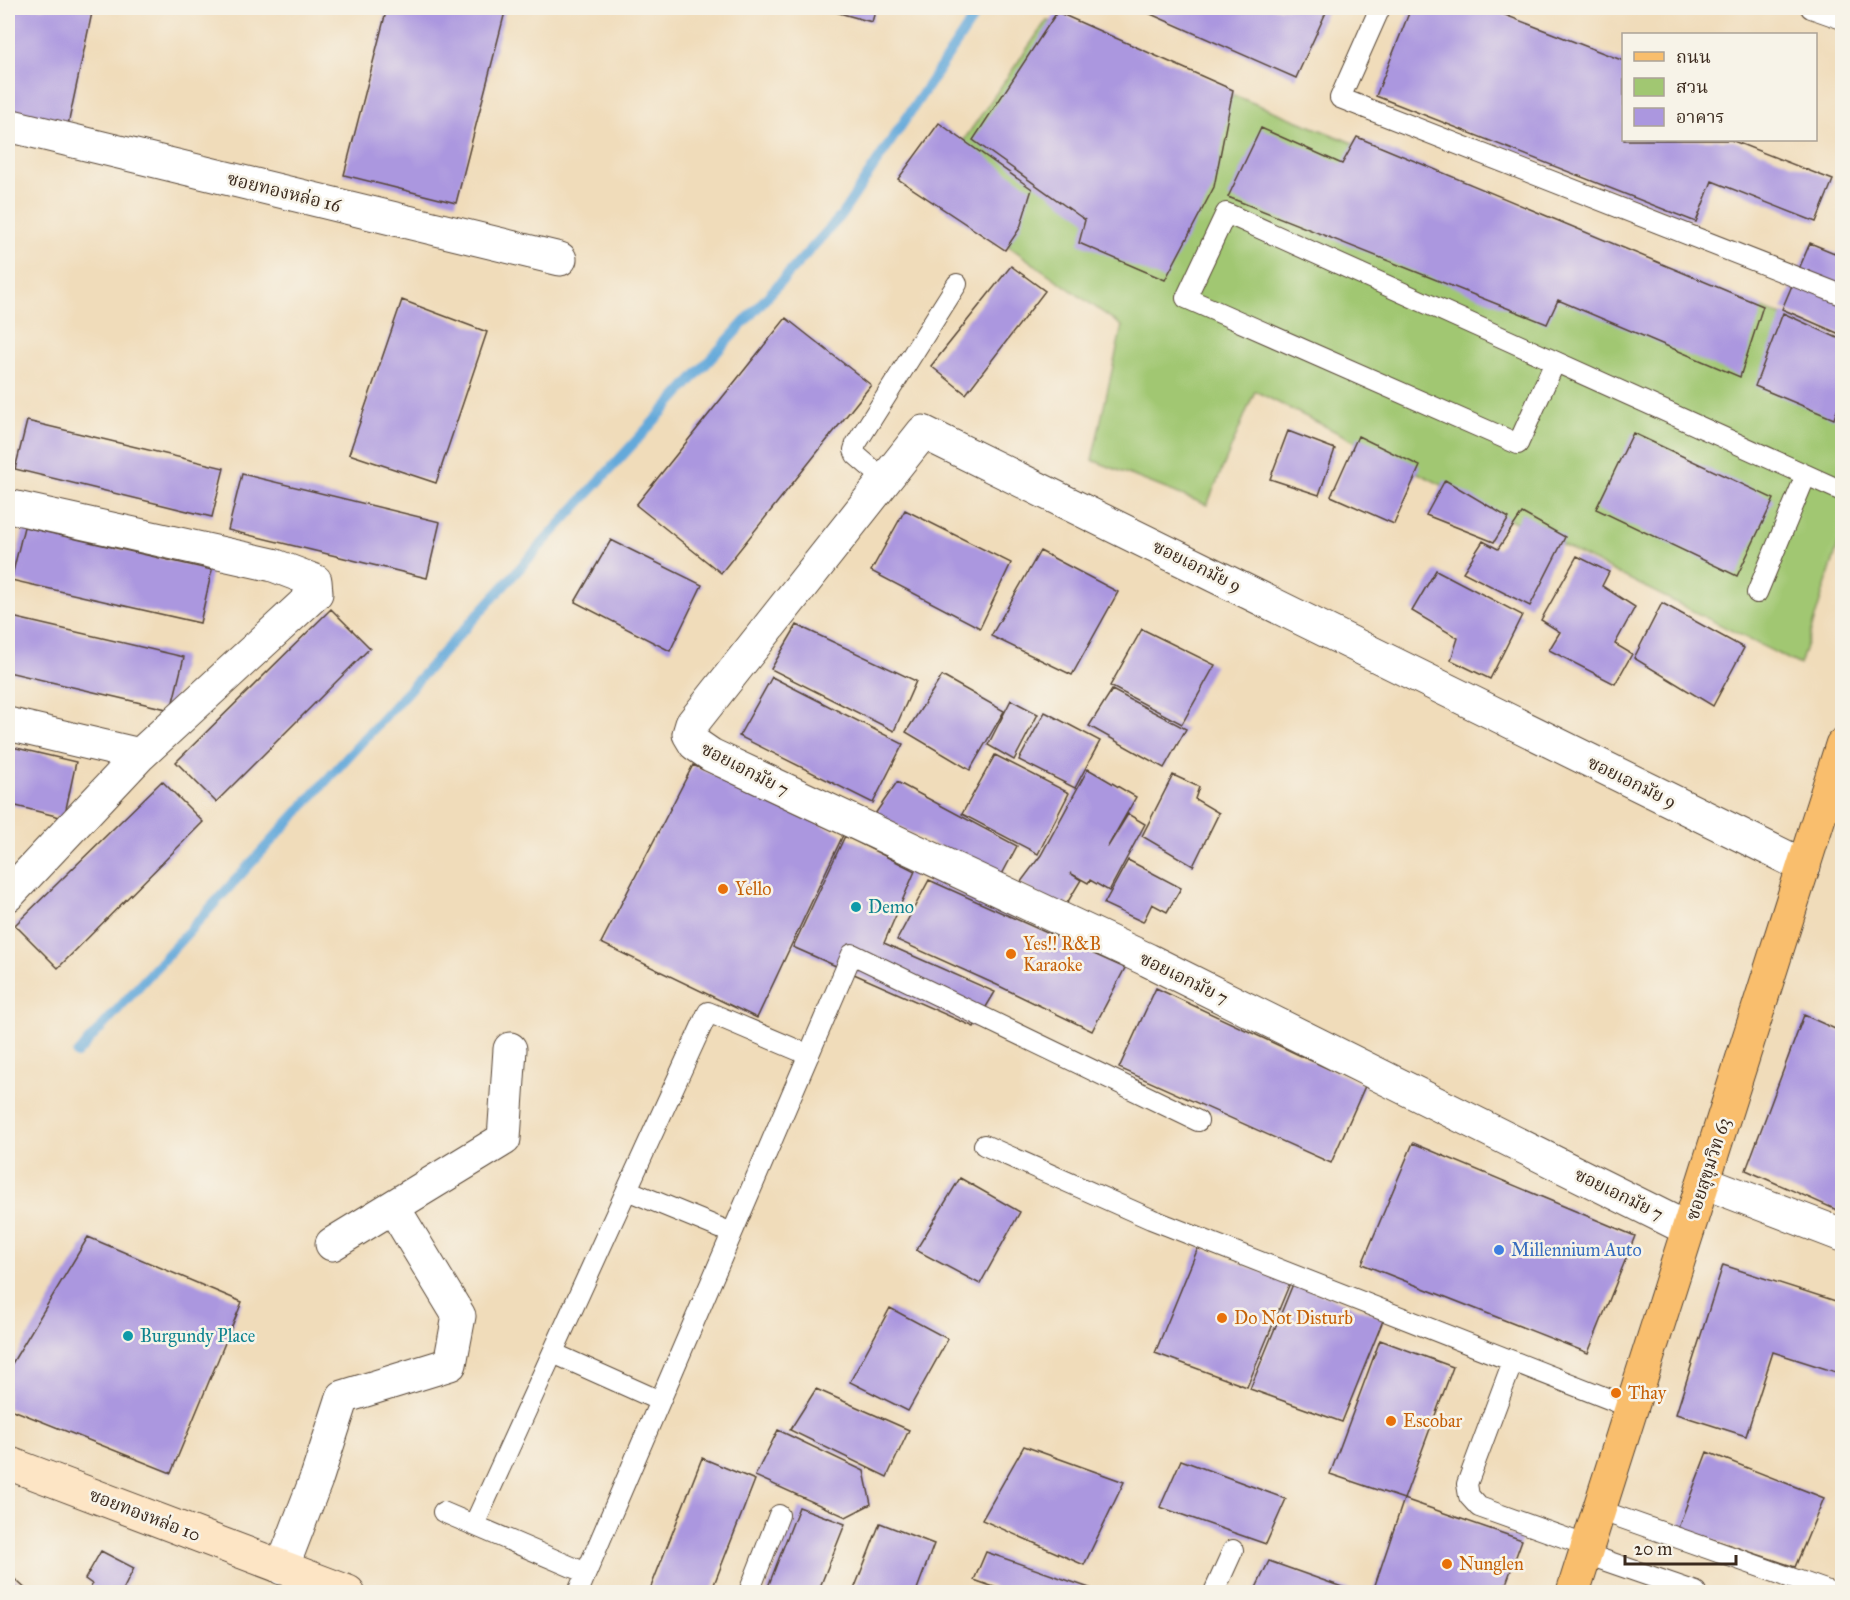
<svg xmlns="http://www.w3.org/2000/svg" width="1850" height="1600" viewBox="0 0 1850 1600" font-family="'IM FELL Great Primer','Noto Serif Thai',serif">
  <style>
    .green { fill: #a1c772; stroke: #6e7848; stroke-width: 1.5 }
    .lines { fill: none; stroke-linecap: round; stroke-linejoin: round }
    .stream { stroke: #64a9da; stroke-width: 10 }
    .building { fill: #ab97df }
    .lane-casing { stroke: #564535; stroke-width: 22 }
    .street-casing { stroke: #564535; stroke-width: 35 }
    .secondary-casing { stroke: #564535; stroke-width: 35 }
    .primary-casing { stroke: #564535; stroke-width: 35 }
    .lane { stroke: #fff; stroke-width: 20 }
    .street { stroke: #fff; stroke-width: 33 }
    .secondary { stroke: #fde5c5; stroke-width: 33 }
    .primary { stroke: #f9be6d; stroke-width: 33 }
    .food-dot { fill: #e8710a; stroke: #f7f3e8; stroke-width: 2 }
    .culture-dot { fill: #0f9aa8; stroke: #f7f3e8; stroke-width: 2 }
    .shop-dot { fill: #3f7fe0; stroke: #f7f3e8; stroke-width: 2 }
    .labels { text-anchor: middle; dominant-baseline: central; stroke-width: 5; stroke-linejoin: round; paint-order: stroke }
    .street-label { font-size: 18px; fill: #3b2a1e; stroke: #f7f3e8 }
    .food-label { font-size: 18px; fill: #c56008; stroke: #f7f3e8; text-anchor: start }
    .culture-label { font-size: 18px; fill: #0d838f; stroke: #f7f3e8; text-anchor: start }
    .shop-label { font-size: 18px; fill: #366cbe; stroke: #f7f3e8; text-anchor: start }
  </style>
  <rect width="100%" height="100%" fill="#f7f3e8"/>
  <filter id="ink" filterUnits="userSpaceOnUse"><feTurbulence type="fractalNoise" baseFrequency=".0167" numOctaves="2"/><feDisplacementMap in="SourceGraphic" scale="12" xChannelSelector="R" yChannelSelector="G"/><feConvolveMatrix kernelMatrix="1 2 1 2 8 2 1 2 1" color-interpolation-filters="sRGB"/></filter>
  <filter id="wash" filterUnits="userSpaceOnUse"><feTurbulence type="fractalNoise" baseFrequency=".008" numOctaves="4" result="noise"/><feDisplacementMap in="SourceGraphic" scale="24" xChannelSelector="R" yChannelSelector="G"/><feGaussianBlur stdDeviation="1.35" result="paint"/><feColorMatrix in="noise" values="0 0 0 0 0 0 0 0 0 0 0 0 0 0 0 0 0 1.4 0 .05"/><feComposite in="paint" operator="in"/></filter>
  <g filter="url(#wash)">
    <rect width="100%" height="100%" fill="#f0dcba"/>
    <path class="green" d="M1047 20 1842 340V533L1800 665 1255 391 1207 505 1092 460 1122 326 929 190Z"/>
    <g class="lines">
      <path class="stream" d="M77 1054 840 217 980 8"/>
    </g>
    <g id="blocks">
      <path class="building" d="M8 8H93L68 125 8 111Z
        M387 8H506L456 203 344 175Z
        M821 8H876L872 22Z
        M1137 8H1328L1296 78Z
        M1411 8H1487L1624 61V140H1731L1833 180 1816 222 1712 181 1696 222 1376 96Z
        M1057 12 1233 90 1214 187 1165 280 1079 243 1085 220 973 140Z
        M939 123 1032 189 1020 228 1005 250 898 179Z
        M1261 128 1342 164 1357 137 1763 306 1740 377 1558 300 1547 324 1228 197Z
        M1810 243 1842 256V335L1782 309Z
        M1011 266 1045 291 966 394 931 366Z
        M402 300 487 332 436 483 349 454Z
        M1783 313 1842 340V395L1834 419 1755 386Z
        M786 318 871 385 721 573 636 505Z
        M27 421 224 468 212 517 15 469Z
        M1288 431 1335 449 1319 495 1270 479Z
        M1633 433 1774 499 1737 576 1596 509Z
        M1358 436 1420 466 1394 524 1331 496Z
        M242 474 440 522 427 578 228 530Z
        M1445 480 1509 518 1494 542 1426 515Z
        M905 510 1011 563 980 628 871 571Z
        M1522 513 1565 537 1530 606 1463 572 1483 541 1498 549Z
        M24 527 212 570 200 623 11 580Z
        M611 540 702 585 670 651 575 602Z
        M1040 551 1118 592 1072 675 991 636Z
        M1577 556 1609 572 1602 586 1635 607 1615 644 1632 654 1615 684 1549 650 1560 632 1541 620Z
        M1436 570 1522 615 1490 679 1451 660 1458 638 1412 611Z
        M1662 603 1744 648 1713 706 1634 658Z
        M331 609 370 648 216 802 176 762Z
        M8 616 184 657 171 710 8 672Z
        M797 625 916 681 894 731 771 669Z
        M1142 629 1215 665 1182 724 1110 686Z
        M942 676 1004 711 970 770 906 732Z
        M772 677 903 744 873 803 739 736Z
        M1112 690 1186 729 1164 768 1089 726Z
        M1011 700 1038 714 1014 760 988 745Z
        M1045 712 1100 741 1075 788 1019 760Z
        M8 746 76 762 64 818 8 804Z
        M995 755 1069 793 1038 854 962 814Z
        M693 765 843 835 757 1018 601 943Z
        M1088 769 1136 797 1107 848 1128 814 1145 824 1109 891 1090 880 1088 883 1070 873 1081 880 1063 910 1020 883 1041 855Z
        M1173 775 1199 787 1195 799 1219 813 1193 866 1142 836Z
        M162 781 203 822 58 968 15 925Z
        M897 782 1017 846 1000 878 875 814Z
        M845 836 915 871 884 943 995 992 974 1027 793 947Z
        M1128 860 1181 888 1167 912 1152 904 1143 922 1104 904Z
        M929 880 1125 968 1092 1031 997 985 897 940Z
        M1156 988 1365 1086 1331 1163 1119 1068Z
        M1804 1015 1842 1032V1201L1839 1211 1746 1170Z
        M1413 1143 1635 1236 1588 1353 1362 1264Z
        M960 1178 1020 1212 980 1284 916 1250Z
        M88 1237 242 1302 171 1473 8 1408V1370Z
        M1198 1248 1290 1283 1247 1387 1155 1353Z
        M1723 1265 1842 1303V1374L1773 1352 1746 1436 1676 1414Z
        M1293 1284 1384 1318 1342 1422 1250 1389Z
        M890 1308 948 1339 908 1411 850 1382Z
        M1380 1340 1453 1367 1404 1499 1522 1540 1503 1592H1387L1374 1588 1404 1499 1330 1474Z
        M816 1389 909 1430 887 1477 790 1430Z
        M778 1430 864 1471 871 1504 846 1517 755 1476Z
        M1024 1446 1124 1482 1084 1565 982 1520Z
        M1707 1452 1824 1498 1795 1567 1678 1528Z
        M702 1458 755 1480 711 1592H649Z
        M1181 1460 1286 1499 1266 1544 1160 1507Z
        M799 1507 845 1524 818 1592H766Z
        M880 1523 934 1544 916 1592H853Z
        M101 1551 134 1568 122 1592H88L92 1584 85 1579Z
        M986 1552 1101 1592H1008L974 1580Z
        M1269 1561 1356 1592H1254Z
        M8 1573 29 1592H8Z"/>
    </g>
  </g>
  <g filter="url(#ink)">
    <use href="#blocks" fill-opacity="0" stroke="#564535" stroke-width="1.5"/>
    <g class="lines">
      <g class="lane-casing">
        <path id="lane" d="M1380 8 1340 98 1842 295
          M1811 8 1842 19
          M1555 362 1518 444 1186 298 1226 213 1842 491
          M885 480 856 455 854 450 856 444 957 284
          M1757 593 1806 475
          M984 1145 1151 1219 1632 1408
          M627 1190 732 1233
          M553 1353 660 1401
          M1513 1361 1467 1484 1469 1496 1479 1507 1588 1546
          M1599 1510 1831 1592
          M443 1512 586 1573
          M474 1525 708 1012 809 1055
          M1586 1554 1696 1592
          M578 1592 852 954 1198 1121
          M749 1592 779 1515
          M1214 1592 1233 1550"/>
      </g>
      <g class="street-casing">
        <path id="street" d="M8 125 560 259
          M8 506 273 565 315 581 316 593 140 755 8 895
          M8 724 140 755
          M1704 1182 1842 1235
          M1688 1229 1148 960 711 755 695 744 689 734 692 724 923 432 1804 866
          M332 1244 504 1139 510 1049
          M282 1568 317 1477 343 1397 450 1364 459 1316 393 1207"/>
      </g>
      <g class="secondary-casing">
        <path id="secondary" d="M8 1463 348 1592"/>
      </g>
      <g class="primary-casing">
        <path id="primary" d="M1573 1592 1842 745"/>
      </g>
      <use href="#lane" class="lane"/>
      <use href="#street" class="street"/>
      <use href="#secondary" class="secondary"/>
      <use href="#primary" class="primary"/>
    </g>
  </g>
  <g class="food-dot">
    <circle cx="723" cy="889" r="6"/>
    <circle cx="1011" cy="954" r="6"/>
    <circle cx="1222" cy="1318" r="6"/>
    <circle cx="1616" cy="1393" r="6"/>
    <circle cx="1391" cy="1421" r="6"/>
    <circle cx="1447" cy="1564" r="6"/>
  </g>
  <g class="culture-dot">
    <circle cx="856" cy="907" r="6"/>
    <circle cx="128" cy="1336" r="6"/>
  </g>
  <circle class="shop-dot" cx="1499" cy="1250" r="6"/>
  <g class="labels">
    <g class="street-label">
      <text transform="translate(284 192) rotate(14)">ซอยทองหล่อ 16</text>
      <text transform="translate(1197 566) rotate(26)">ซอยเอกมัย 9</text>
      <text transform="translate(745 769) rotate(27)">ซอยเอกมัย 7</text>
      <text transform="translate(1632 782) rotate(26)">ซอยเอกมัย 9</text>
      <text transform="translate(1184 978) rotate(26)">ซอยเอกมัย 7</text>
      <text transform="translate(1708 1169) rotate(-72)">ซอยสุขุมวิท 63</text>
      <text transform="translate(1619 1194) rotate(26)">ซอยเอกมัย 7</text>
      <text transform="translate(145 1515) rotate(21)">ซอยทองหล่อ 10</text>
    </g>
    <g class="food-label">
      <text x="735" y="889">Yello</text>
      <text x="1023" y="944">Yes!! R&amp;B<tspan x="1023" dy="21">Karaoke</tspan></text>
      <text x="1234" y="1318">Do Not Disturb</text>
      <text x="1628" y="1393">Thay</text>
      <text x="1403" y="1421">Escobar</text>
      <text x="1459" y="1564">Nunglen</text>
    </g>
    <g class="culture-label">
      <text x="868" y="907">Demo</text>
      <text x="140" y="1336">Burgundy Place</text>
    </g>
    <g class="shop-label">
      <text x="1511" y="1250">Millennium Auto</text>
    </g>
  </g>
  <rect width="1850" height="1600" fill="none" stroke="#f7f3e8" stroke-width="30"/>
  <rect x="1622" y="33" width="195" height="108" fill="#f7f3e8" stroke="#aca397" stroke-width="1.5"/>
  <rect x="1634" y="52" width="30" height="9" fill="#f9be6d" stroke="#aca397" stroke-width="1.5"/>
  <text x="1676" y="63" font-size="18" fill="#3b2a1e">ถนน</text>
  <rect x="1634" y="78" width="30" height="18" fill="#a1c772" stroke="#aca397" stroke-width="1.5"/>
  <text x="1676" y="93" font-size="18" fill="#3b2a1e">สวน</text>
  <rect x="1634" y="108" width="30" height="18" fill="#ab97df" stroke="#aca397" stroke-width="1.5"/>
  <text x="1676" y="123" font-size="18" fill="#3b2a1e">อาคาร</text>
  <path d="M1625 1555v9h111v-9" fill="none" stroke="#3b2a1e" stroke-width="3"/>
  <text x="1634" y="1555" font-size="18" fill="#3b2a1e" stroke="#f7f3e8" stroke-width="4.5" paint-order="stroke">20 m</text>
</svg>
